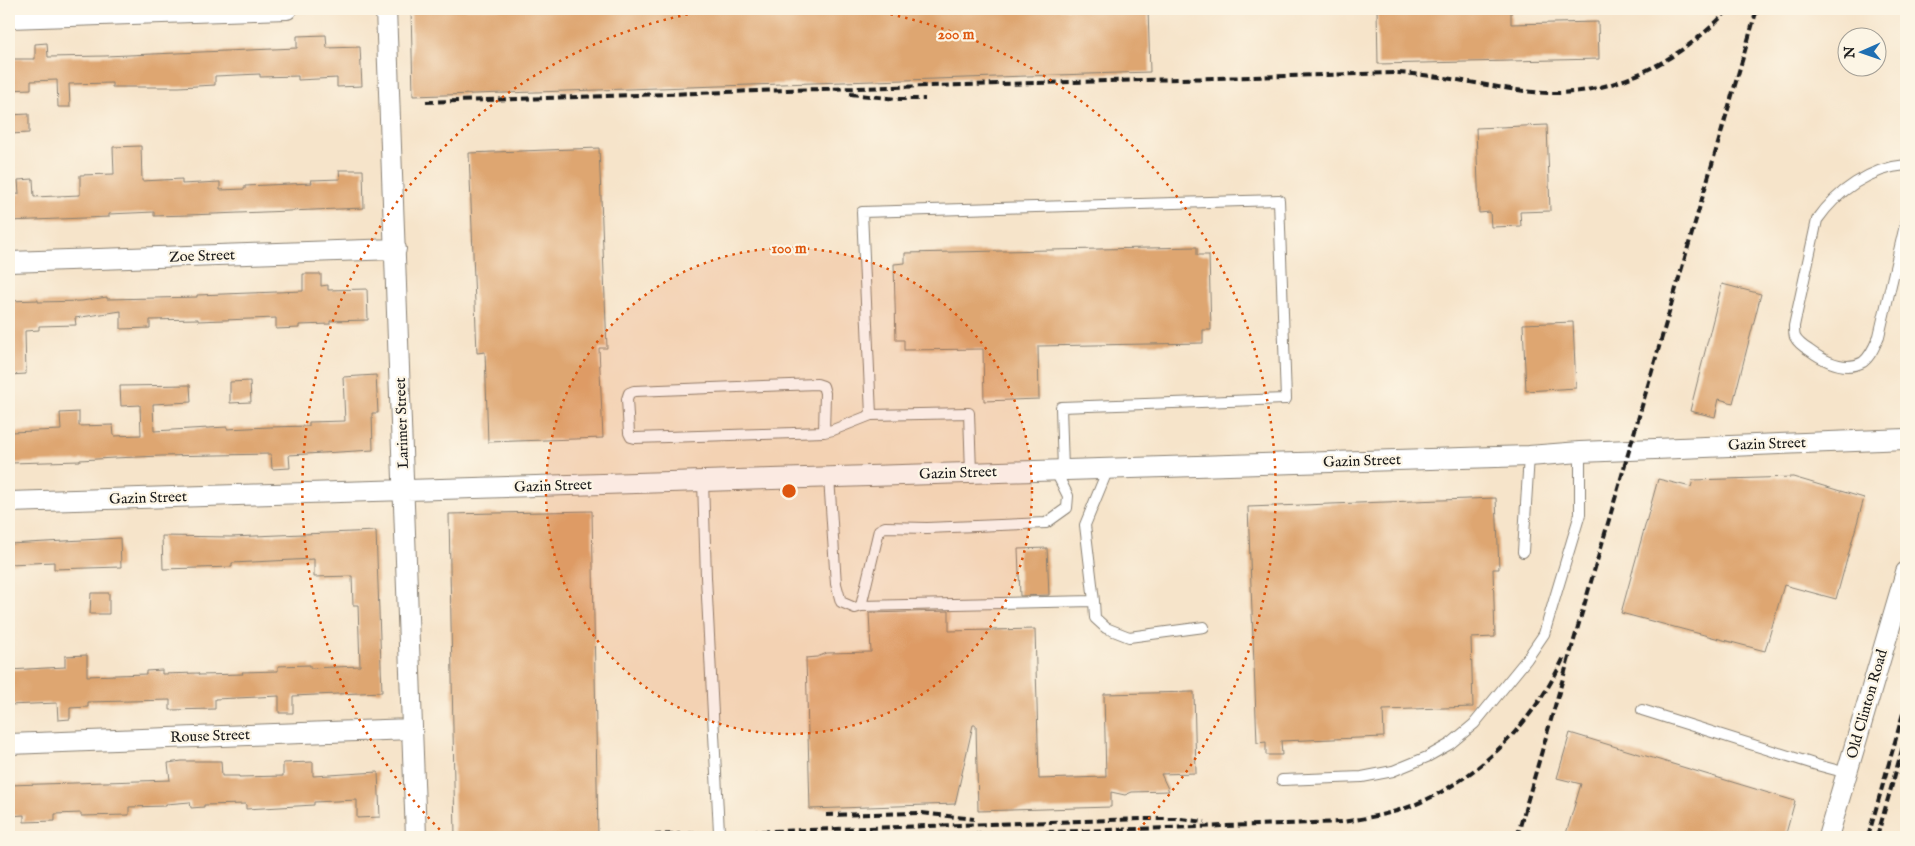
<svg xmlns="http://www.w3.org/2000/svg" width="1915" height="846" viewBox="0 0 1915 846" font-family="'IM FELL English',serif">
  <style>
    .building { fill: #dea671 }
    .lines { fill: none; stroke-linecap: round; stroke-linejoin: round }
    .service-casing { stroke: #898073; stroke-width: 12 }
    .minor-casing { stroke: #898073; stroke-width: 22 }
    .service { stroke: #fff; stroke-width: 10 }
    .minor { stroke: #fff; stroke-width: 20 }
    .rail { stroke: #1c1c1c; stroke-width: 4; stroke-dasharray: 8 4; stroke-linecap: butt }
    .ring { fill: none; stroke: #de560d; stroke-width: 2.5; stroke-dasharray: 2.5 5 }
    .labels { text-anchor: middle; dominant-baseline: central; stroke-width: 4.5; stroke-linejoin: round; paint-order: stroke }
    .street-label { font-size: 15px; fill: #1c1c1c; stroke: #fcf5e5 }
    .centre { fill: #de560d; stroke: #fcf5e5; stroke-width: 2.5 }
    .ring-label { font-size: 15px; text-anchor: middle; font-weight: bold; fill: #de560d; stroke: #fcf5e5; stroke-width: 4.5; stroke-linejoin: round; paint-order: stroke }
  </style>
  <rect width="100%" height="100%" fill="#fcf5e5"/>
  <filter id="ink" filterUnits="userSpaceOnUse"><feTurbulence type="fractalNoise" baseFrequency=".02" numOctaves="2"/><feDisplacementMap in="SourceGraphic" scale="10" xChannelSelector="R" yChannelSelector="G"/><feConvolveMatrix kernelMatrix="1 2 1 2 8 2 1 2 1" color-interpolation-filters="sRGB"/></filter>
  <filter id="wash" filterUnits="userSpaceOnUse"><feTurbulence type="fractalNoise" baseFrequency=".0096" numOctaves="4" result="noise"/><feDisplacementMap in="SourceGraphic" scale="20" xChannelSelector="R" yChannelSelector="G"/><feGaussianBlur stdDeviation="1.12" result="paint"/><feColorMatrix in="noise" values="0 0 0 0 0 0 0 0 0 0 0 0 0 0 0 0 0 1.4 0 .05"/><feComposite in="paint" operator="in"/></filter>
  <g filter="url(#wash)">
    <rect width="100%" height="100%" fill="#f6e4ca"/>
    <g id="blocks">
      <path class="building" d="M411 9H1148L1150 72 413 96Z
        M1377 9H1511V24L1598 22 1599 59 1378 64Z
        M326 35 327 48 360 47 362 86 337 87V78L298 80V76L260 77V74L215 76V85L179 87H112V83L69 84 70 107H58L57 80 31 81V89L9 90V59H35V44L47 43 48 57 105 56 297 48V36Z
        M29 114V133L9 134V115Z
        M1547 125 1550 211 1520 212 1521 226 1491 227 1490 212 1479 213 1476 128Z
        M141 146 142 181 182 179V184L220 182V190L245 189V186L312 183 311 180 340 179 339 170H363L364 208 189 215 154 216V212L109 214V217L9 221V195L19 194 18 180 33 179 34 197 80 195V175L114 174 113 147Z
        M599 148 607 348H599L603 438 488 442 485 352 477 353 469 153Z
        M1197 247V255H1209L1211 330H1203V343L1038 346 1039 399 984 401 983 349 904 350V340H896L894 264 905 263V253Z
        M303 274H321V286L328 285V290L367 289 368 320 330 321V324L299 325V328L276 329V318L198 321V319L150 320V328L121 329V311L75 318 76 325 39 326V330L25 331 26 374 9 375V301L38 300V302L82 301 107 297V299L156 298 197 297V295L303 291Z
        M1722 284 1761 294 1733 403 1719 399 1715 417 1690 411Z
        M1573 322 1576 388 1526 391 1523 324Z
        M376 375 378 413H372L373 450 289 455 290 468 272 469 271 454 161 456 114 458 80 460V461L11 463 10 432 61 430 60 413 79 412V426L113 425 114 436 141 435 140 405 121 406 120 386 190 385 191 402 153 404 154 431 227 427V429L270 427 309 426V422L345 421 343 377Z
        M250 381 251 402 230 403V382Z
        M1793 477 1864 498 1836 599 1784 585 1765 651 1621 613 1658 479 1691 487 1693 480Z
        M1496 498 1499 569H1493L1495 637 1471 638 1473 707 1383 710 1384 737 1281 741 1282 755H1266V742L1257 743 1248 507Z
        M592 511 598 837H455L449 514Z
        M376 531 382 692 293 696V713H279V696L215 699V709L170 710V700L88 702V707L70 708V719L58 720 57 703 9 705V670L65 667V656L87 655V676L146 674V671L162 670V674L198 673 199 675 243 674 242 672 278 671V666L310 665V668L360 666 358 605H353L352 576 314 577V559L232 563V567L163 569 162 536 231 537Z
        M120 538 121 567 54 569V562L9 564V544Z
        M1047 548 1049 595 1020 596 1018 549Z
        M91 593H109V614H90Z
        M949 611V631L1035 629 1039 779 1106 777 1104 694 1194 692 1196 773 1161 774 1169 791 1132 792 1125 795 1111 792V807L978 811 976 725H973L955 804 810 809 806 658 817 657 827 653 871 652 869 613Z
        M1570 733 1795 801 1785 837H1565L1581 784 1557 778Z
        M182 761H221L222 776H239V777L283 776V763L313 762V776L378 772 380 817 357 818V800L314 802V805L246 809V804L204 805V807L191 808 190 802 166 804V806L129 807V815L81 816V813L55 814V821L24 822V815L9 816V785L170 780 168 763Z"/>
    </g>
  </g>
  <g filter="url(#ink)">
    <use href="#blocks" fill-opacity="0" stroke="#898073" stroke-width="1"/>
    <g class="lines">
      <g class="service-casing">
        <path id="service" d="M1906 165C1870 168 1837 191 1817 220L1794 326C1794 329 1794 334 1795 337 1798 343 1804 347 1809 350 1824 361 1845 372 1863 362 1871 356 1875 345 1879 336L1906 221
          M824 432 825 393 823 386 817 384 634 391 629 393 627 399 629 433 631 437 635 438 824 432 833 430 871 415
          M1108 469 1085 525 1094 601 1095 618 1106 628 1129 637 1204 627
          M971 473 969 413 871 415 862 212 1279 200 1286 399 1061 407 1063 470
          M829 477 836 584 841 602 855 608 861 606 879 530 885 527 927 528 1046 523 1067 508 1068 496 1055 470
          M703 481 706 577 719 832 722 837
          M1523 552 1529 456
          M861 606 1094 601
          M1642 710 1817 765 1847 773
          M1282 780 1362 777 1393 771 1427 757 1450 744 1474 724 1527 659 1544 634 1580 514V452"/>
      </g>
      <g class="minor-casing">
        <path id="minor" d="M386 9 416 837
          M9 18 287 9
          M9 262 396 249
          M9 502 1529 456 1580 452 1906 439
          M9 744 411 729
          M1828 837 1906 572"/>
      </g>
      <use href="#service" class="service"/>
      <use href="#minor" class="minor"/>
      <path class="rail" d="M850 94 897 99H925
        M426 102 787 90 1394 73C1441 74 1487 87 1533 92 1607 100 1681 61 1729 9
        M826 815 921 813 974 819
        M653 835 1143 819H1180L1205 822
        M902 837 1343 822C1367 818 1391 814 1414 805 1480 778 1534 722 1564 657
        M1517 837 1757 9
        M1868 837 1906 703
        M1877 837 1906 736"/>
    </g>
  </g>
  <circle cx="789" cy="491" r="243" fill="#de560d" fill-opacity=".12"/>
  <g class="ring">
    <circle cx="789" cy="491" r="243"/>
    <path d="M445 835A487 487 0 0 1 717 9M861 9A487 487 0 0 1 1133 835"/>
  </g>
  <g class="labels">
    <g class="street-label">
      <text transform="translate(202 256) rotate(-2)">Zoe Street</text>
      <text transform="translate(402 423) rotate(-92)">Larimer Street</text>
      <text transform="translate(1767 444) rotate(-2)">Gazin Street</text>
      <text transform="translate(1362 461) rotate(-2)">Gazin Street</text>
      <text transform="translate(958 473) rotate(-2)">Gazin Street</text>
      <text transform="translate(553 486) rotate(-2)">Gazin Street</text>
      <text transform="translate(148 498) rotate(-2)">Gazin Street</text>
      <text transform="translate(1867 704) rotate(-74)">Old Clinton Road</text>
      <text transform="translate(210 736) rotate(-2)">Rouse Street</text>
    </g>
  </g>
  <circle cx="789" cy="491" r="8" class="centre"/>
  <g class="ring-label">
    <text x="956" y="39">200 m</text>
    <text x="789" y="253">100 m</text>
  </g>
  <rect width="1915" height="846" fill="none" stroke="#fcf5e5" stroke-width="30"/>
  <g transform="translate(1862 52) rotate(268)"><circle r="24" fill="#fcf5e5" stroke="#a29e95"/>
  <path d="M0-4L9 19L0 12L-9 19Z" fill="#1f6fb2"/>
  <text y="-8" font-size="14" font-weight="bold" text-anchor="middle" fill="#1c1c1c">N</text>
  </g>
</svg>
